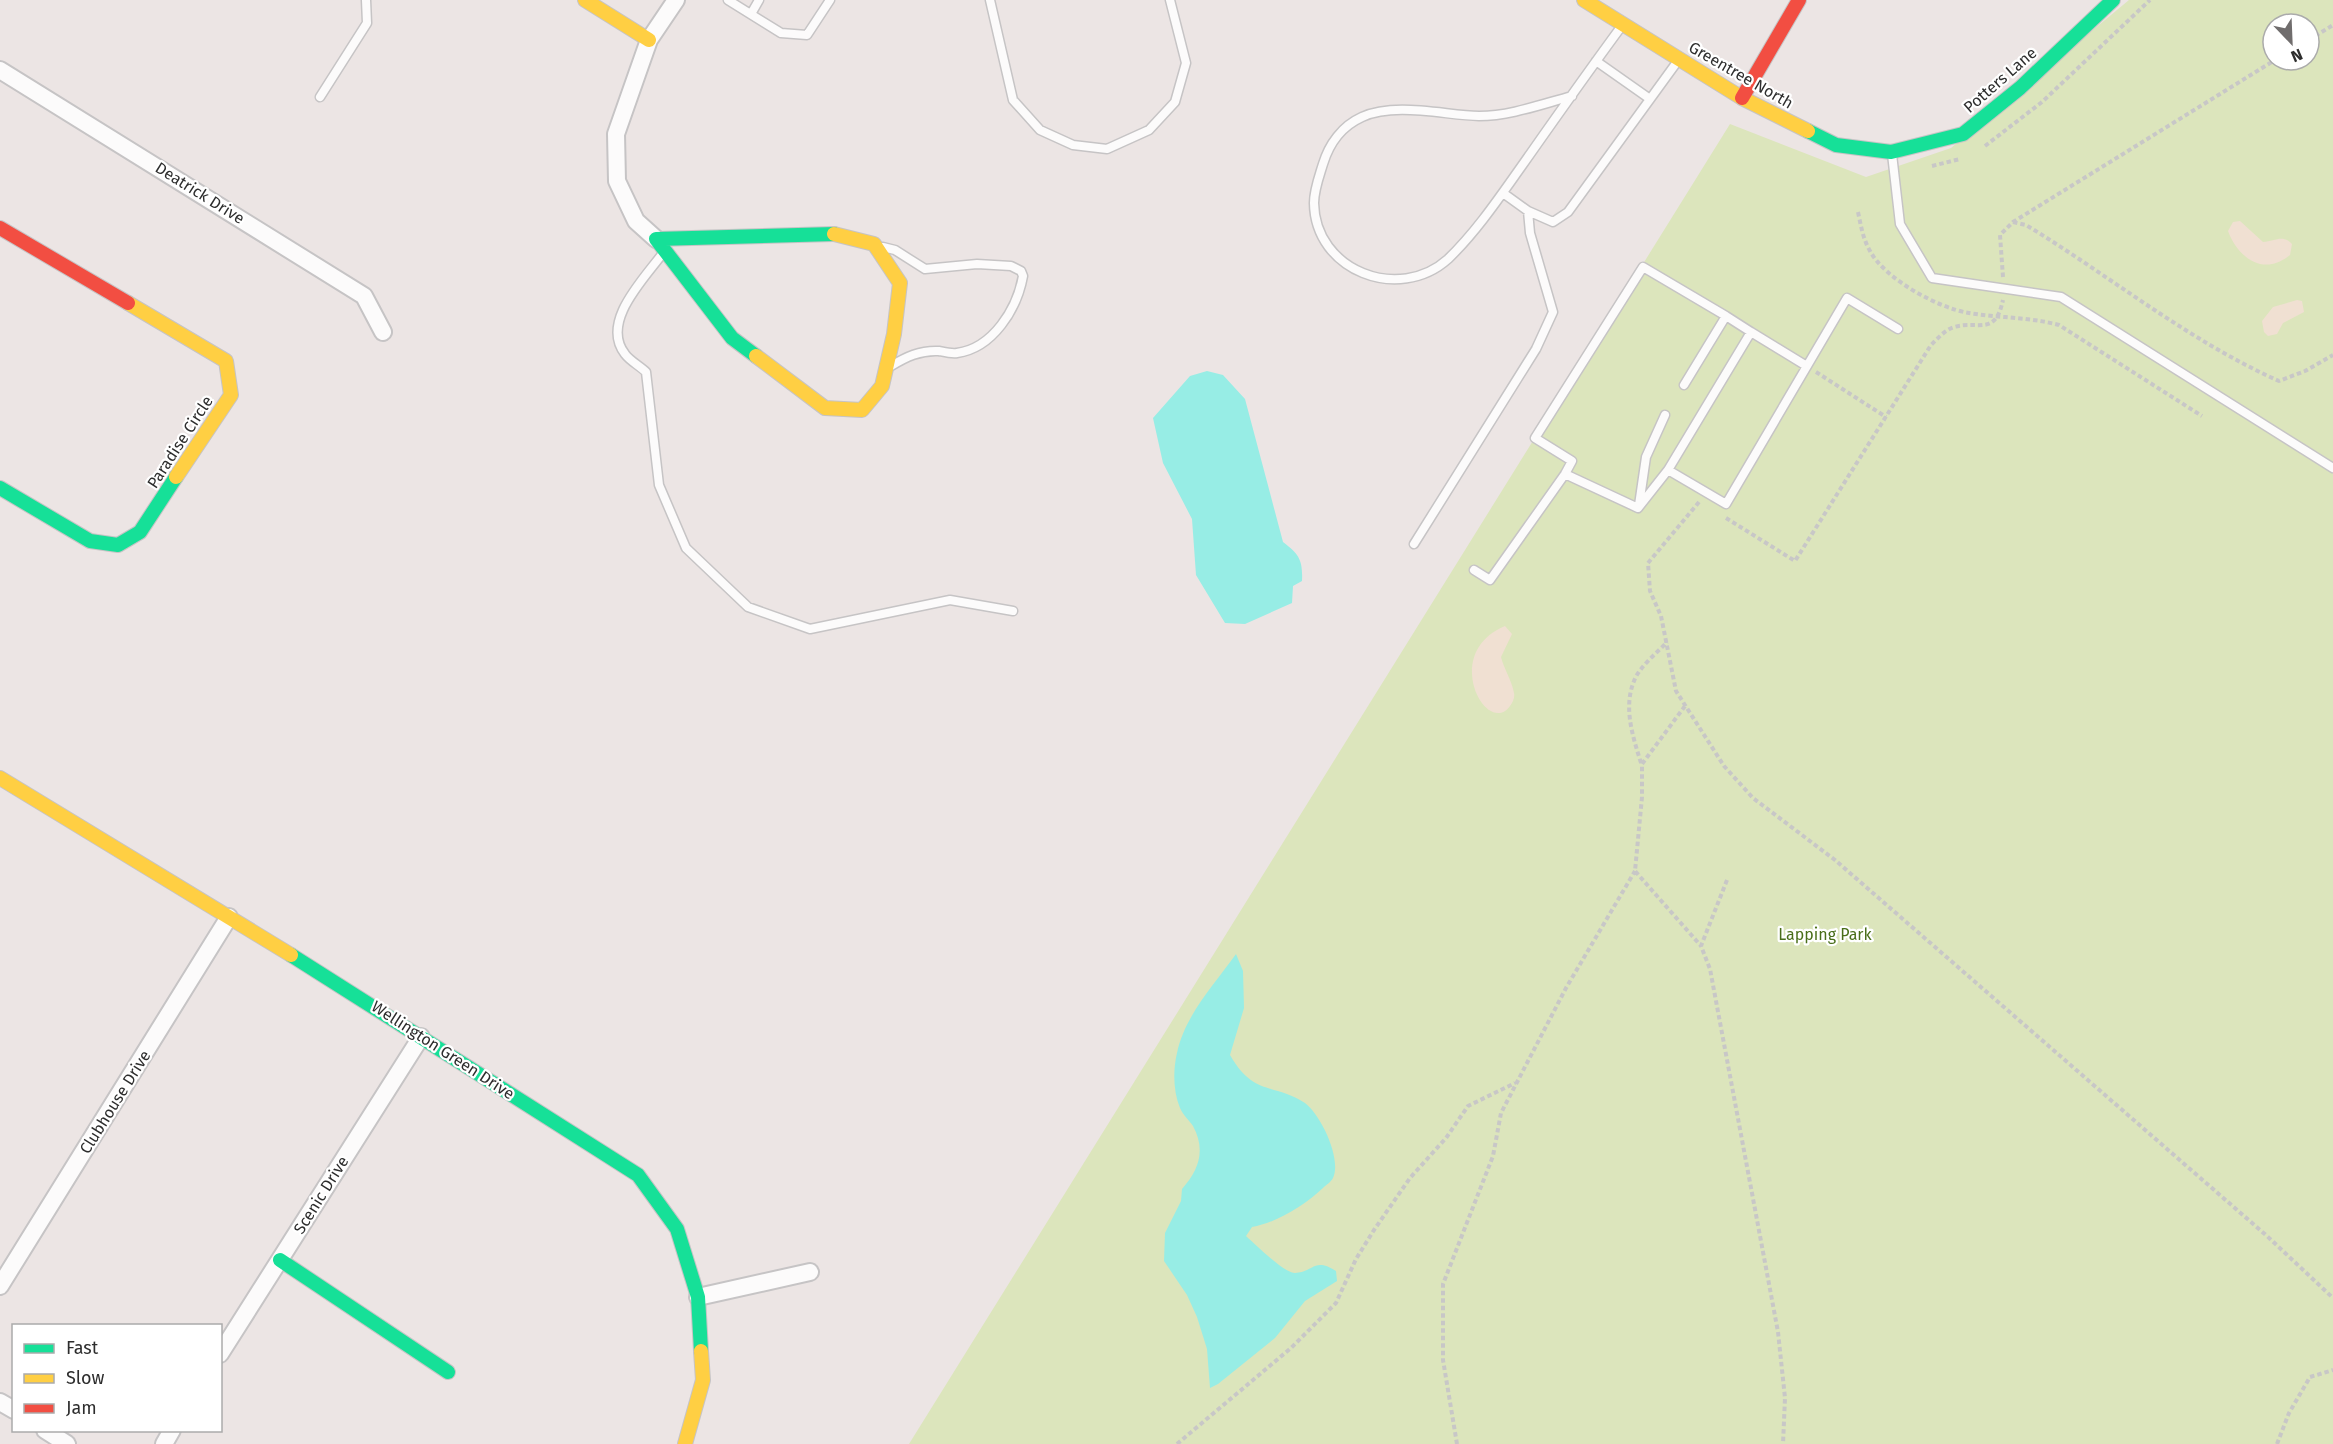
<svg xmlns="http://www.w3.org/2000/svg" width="2333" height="1444" viewBox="0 0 2333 1444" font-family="'Fira Sans',sans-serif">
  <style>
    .green { fill: #dce5bc; fill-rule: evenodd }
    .sand { fill: #f0e0d2 }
    .water { fill: #97ede5 }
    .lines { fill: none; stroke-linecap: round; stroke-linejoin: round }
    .lane-casing { stroke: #c6c4c5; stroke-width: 11 }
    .street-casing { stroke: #c6c4c5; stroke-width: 20 }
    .fast-casing { stroke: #c6c4c5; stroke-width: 16 }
    .slow-casing { stroke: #c6c4c5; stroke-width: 16 }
    .jam-casing { stroke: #c6c4c5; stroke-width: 16 }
    .path { stroke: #c8c7c7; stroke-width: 4; stroke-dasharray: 4.5 3; stroke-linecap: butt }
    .lane { stroke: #fcfbfb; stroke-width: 8 }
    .street { stroke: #fcfbfb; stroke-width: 16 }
    .fast { stroke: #16e098; stroke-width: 14 }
    .slow { stroke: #ffcf43; stroke-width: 14 }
    .jam { stroke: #f24e42; stroke-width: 14 }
    .labels { text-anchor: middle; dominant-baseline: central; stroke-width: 4.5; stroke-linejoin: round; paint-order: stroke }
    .street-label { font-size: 16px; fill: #2d2d2d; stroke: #fff }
    .park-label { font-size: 16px; fill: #496e1a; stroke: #fff }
  </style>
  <rect width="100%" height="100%" fill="#ece5e4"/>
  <path class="green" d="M2129 0H2333V1444H909L1730 124 1866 177 1951 148ZM2273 24H2309V60H2273Z"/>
  <path class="sand" d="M2240 221 2263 242C2275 241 2283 234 2292 244L2290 255C2264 277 2238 258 2228 231L2233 222Z
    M2297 300 2302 301 2304 312 2283 323 2277 334 2268 336 2264 332 2262 321 2273 307Z
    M1505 626 1512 634 1501 657C1504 669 1512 681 1514 693 1515 697 1513 702 1510 706 1487 738 1440 653 1505 626Z"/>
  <path class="water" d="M1207 371 1223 375 1245 399 1283 542C1299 554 1303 560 1302 581L1293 586 1292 603 1245 624 1225 623 1196 575 1192 519 1163 463 1153 418 1190 376Z
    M1236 954 1243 971 1244 1008 1230 1055C1254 1097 1273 1082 1305 1103 1321 1115 1342 1159 1333 1178 1331 1182 1326 1185 1323 1188 1305 1205 1276 1223 1252 1227L1246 1236C1255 1244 1284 1273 1295 1273 1314 1272 1314 1257 1336 1271L1337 1281 1305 1301 1275 1338 1218 1384 1210 1388 1207 1349 1197 1317 1187 1295 1164 1261 1165 1233 1181 1201 1182 1189C1199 1170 1206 1150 1193 1126 1189 1120 1183 1115 1180 1108 1173 1091 1173 1070 1177 1053 1185 1015 1214 985 1236 954Z"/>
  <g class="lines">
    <g class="lane-casing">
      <path id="lane" d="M728 0 781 33 807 35 830 0
        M990 0 1013 100 1040 130 1073 145 1107 149 1149 130 1175 102 1186 63 1170 0
        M751 14 759 0
        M1596 61 1650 99
        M1572 96C1542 104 1510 116 1479 116 1444 115 1395 102 1362 117 1342 126 1329 144 1323 164 1319 177 1314 190 1314 203 1315 271 1399 303 1448 259 1476 232 1499 198 1521 167 1554 120 1587 73 1621 27
        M320 97 367 23 366 0
        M1892 154 1900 224 1932 278 2061 297 2333 468
        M1503 193 1528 211 1553 222 1568 212 1677 62
        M883 247 895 250 925 269 977 264 1011 266 1021 271 1023 276C1017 309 993 348 957 353 952 354 944 352 939 351 920 350 906 357 891 366
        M663 253C644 279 600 322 625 354 630 361 640 366 646 372L659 485 686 548 748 607 810 629 950 600 1013 611
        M1805 365 1751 332 1668 470 1726 504 1847 298 1898 329
        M1684 385 1726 316 1751 332
        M1565 474 1638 508 1668 470
        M1639 505 1646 457 1665 415
        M1414 544 1536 349 1553 312 1530 233 1528 211
        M1474 570 1490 580 1565 474 1572 461 1535 438 1643 267 1726 316"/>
    </g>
    <g class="street-casing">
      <path id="street" d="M0 70 364 296 383 332
        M656 239 636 221 617 181 616 134 649 40 676 0
        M0 1286 229 917
        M698 1297 810 1272
        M220 1354 421 1037
        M0 1402 14 1410
        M45 1430 67 1444
        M164 1444 172 1430"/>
    </g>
    <g class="fast-casing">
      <path id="fast" d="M1808 131 1836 145 1891 152 1963 134 2020 88 2113 0
        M756 356 732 338 656 239 834 234
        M0 488 90 541 118 545 140 532 176 477
        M291 955 638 1175 677 1229 698 1297 701 1351
        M280 1260 448 1372"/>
    </g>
    <g class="slow-casing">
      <path id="slow" d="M585 0 649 40
        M1584 0 1742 98 1808 131
        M128 303 226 361 231 395 176 477
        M756 356 825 408 862 410 882 386 894 334 900 283 874 244 834 234
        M0 778 291 955
        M685 1444 703 1380 701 1351"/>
    </g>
    <g class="jam-casing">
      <path id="jam" d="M1742 98 1799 0
        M0 228 128 303"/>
    </g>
    <path class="path" d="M2309 40 2333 25
      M1985 146 2042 102 2150 0
      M1932 166 1960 159
      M1858 212C1861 226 1863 239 1870 251 1885 279 1938 308 1969 313 1999 318 2029 317 2059 325L2202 416
      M2013 222 2026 225C2110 276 2189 341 2279 381L2305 371 2333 355
      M2003 277 2000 235 2013 222 2275 60
      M1816 372 1886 417
      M1699 502 1648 563 1650 591 1661 616 1676 691 1724 766 1753 798 1835 860 2267 1236 2333 1298
      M1726 518 1795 561 1931 345C1938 338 1945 330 1954 327 1979 320 1995 337 2003 300
      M1685 706 1642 764V797L1635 871 1701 946
      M1641 763C1633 737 1623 708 1634 681 1639 667 1657 653 1667 642
      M1727 880 1701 946 1710 969 1778 1332 1785 1398 1783 1444
      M1177 1444 1291 1348 1336 1303 1356 1259 1374 1230 1410 1178 1446 1138 1468 1106 1515 1083
      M1457 1444 1443 1360V1284L1493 1156 1501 1113 1566 988 1635 871
      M2277 1444 2289 1413 2310 1377 2333 1370"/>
    <use href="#lane" class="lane"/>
    <use href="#street" class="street"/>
    <use href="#fast" class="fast"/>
    <use href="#slow" class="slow"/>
    <use href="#jam" class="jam"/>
  </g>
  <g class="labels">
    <g class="street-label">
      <text transform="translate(1741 75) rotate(30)">Greentree North</text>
      <text transform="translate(2000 80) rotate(-41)">Potters Lane</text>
      <text transform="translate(200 193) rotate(32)">Deatrick Drive</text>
      <text transform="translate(180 442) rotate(-57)">Paradise Circle</text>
      <text transform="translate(443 1050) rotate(33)">Wellington Green Drive</text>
      <text transform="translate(115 1102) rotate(-58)">Clubhouse Drive</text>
      <text transform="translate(321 1195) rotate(-58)">Scenic Drive</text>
    </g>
    <g class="park-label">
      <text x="1825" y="934">Lapping Park</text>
    </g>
  </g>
  <rect x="12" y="1324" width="210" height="108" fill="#ffffff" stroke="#ababab" stroke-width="1.5"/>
  <rect x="24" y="1344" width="30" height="9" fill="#16e098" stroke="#ababab" stroke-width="1.5"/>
  <text x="66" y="1354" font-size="18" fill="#2d2d2d">Fast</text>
  <rect x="24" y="1374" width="30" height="9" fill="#ffcf43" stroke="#ababab" stroke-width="1.5"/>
  <text x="66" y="1384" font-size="18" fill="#2d2d2d">Slow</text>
  <rect x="24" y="1404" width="30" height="9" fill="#f24e42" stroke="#ababab" stroke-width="1.5"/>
  <text x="66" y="1414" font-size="18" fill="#2d2d2d">Jam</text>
  <g transform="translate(2291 42) rotate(157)"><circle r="28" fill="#ffffff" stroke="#ababab" stroke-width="1.5"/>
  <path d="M0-4.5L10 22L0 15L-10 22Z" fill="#706d6d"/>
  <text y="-9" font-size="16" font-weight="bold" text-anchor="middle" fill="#2d2d2d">N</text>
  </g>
</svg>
